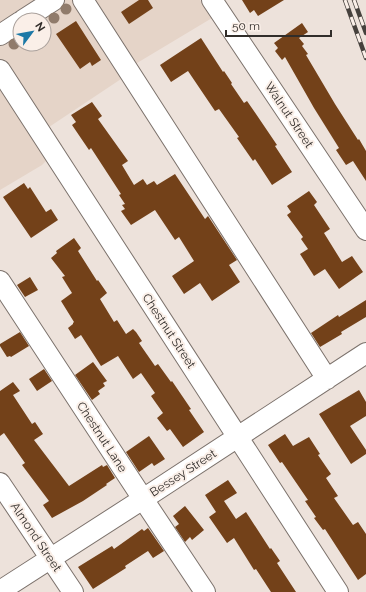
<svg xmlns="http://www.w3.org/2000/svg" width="366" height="592" viewBox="0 0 366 592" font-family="Raleway,sans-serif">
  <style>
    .built { fill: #e5d4c8; fill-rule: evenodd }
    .building { fill: #734119 }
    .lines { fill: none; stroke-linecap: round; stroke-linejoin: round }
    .minor-casing { stroke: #7c726c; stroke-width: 22 }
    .minor { stroke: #fff; stroke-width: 20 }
    .rail-casing { stroke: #46413d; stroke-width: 4.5 }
    .rail { stroke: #faefe8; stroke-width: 3; stroke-dasharray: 9; stroke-linecap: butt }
    .tree { fill: #907b6b }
    .labels { text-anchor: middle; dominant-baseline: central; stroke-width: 4; stroke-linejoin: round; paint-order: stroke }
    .street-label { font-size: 12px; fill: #312d2a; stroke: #faefe8 }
  </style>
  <rect width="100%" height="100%" fill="#ede2db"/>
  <path class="built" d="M0 0H77L124 77 49 127 62 145 42 165 0 190ZM20 20H44V44H20Z
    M89 0H200L212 18 132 66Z"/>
  <path class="building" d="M139 0H148L153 8 129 24 121 12Z
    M242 0H284L258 16 254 10 250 13Z
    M76 21 101 60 92 66 90 62 80 69 56 34Z
    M302 23 308 32 299 38 304 44 302 46 308 54 306 55 335 104 358 140 359 139 366 151V181L353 161 346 165 336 150 339 148 314 108 285 57 282 60 275 51 278 48 274 43Z
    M201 38 223 72 224 71 232 83 231 84 244 103 247 101 256 114 277 145 275 146 292 172 272 185 255 159 253 161 237 138 239 137 219 109 215 111 188 71 171 82 160 65Z
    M92 102 102 116 98 119 128 161 122 165 134 185 143 179 147 185 154 181 157 185 175 174 205 219 208 216 237 260 229 265 240 282 212 301 200 283 184 294 172 276 194 261 179 237 175 240 155 210 131 225 121 211 125 209 122 205 125 204 119 195 121 194 91 148 89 150 72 125 76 122 71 115Z
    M24 183 28 189 30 187 46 212 51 209 58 220 31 238 3 197Z
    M309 191 317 202 314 205 330 229 324 233 342 262 352 256 363 272 339 289 325 269 314 276 300 254 308 249 301 239 303 237 287 215 291 212 287 206Z
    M74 238 81 248 78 251 97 281 98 280 107 293 100 299 114 322 117 320 126 334 133 329 136 332 142 341 139 343 155 366 158 364 171 382 172 381 191 409 189 410 204 432 183 447 170 429 167 431 157 418 163 413 151 396 155 393 141 373 133 379 118 356 101 366 81 335 75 339 68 328 73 324V323L74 322 61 301 72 293 62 277 65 276 51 258 57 253 56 251Z
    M30 277 38 290 25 297 17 285Z
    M366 300V317L341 332 342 334 320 347 311 333 338 315 339 317Z
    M20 332 29 346 11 357 10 356 7 357 0 346V344Z
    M93 362 107 381 103 383 105 386 98 391 100 394 92 400 75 375Z
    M44 369 52 381 37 391 29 379Z
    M13 382 20 391 13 395 32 424 35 422 43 434 34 440 69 486 102 465 103 467 107 465 115 478 106 484 107 485 83 501 52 518 43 505 49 501 22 465 25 463 4 433 0 436V391Z
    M359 390 366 402V416L350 426 366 450V454L351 464 319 414Z
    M285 434 293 446 309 437 320 454 318 455 331 474 326 478 338 496 334 498 353 525 358 522 366 534V574L358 580 325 529 323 530 314 518 316 517 305 501 308 500 282 462 280 463 268 445Z
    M149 436 165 459 154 466 152 463 139 472 126 452Z
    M228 480 237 493 224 501 236 519 246 512 270 549 271 548 280 561 277 563 296 592H271L256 569 254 570 234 538 227 543 209 517 216 512 205 495Z
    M185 506 204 530 192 540 190 537 185 542 175 527 179 524 173 516Z
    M148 528 164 551 153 558 148 551 125 566 126 568 93 589 78 567 112 546 114 549 142 529 144 531Z"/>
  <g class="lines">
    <g class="minor-casing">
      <path id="minor" d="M83 0 327 379
        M212 0 366 230
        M23 20 54 0
        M0 35 20 22
        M0 70 338 592
        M0 281 143 499 205 592
        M0 483 73 592
        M0 591 143 499 366 353"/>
    </g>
    <use href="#minor" class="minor"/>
    <g class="rail-casing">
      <path id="rail" d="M345 0 366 58
        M354 0 366 33"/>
    </g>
    <use href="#rail" class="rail"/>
  </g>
  <g class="tree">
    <circle cx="66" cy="9" r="5.5"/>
    <circle cx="54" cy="18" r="5.5"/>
    <circle cx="14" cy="44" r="5.5"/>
  </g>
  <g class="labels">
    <g class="street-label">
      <text transform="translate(289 115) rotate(56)">Walnut Street</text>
      <text transform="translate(169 331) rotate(57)">Chestnut Street</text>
      <text transform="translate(102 437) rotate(57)">Chestnut Lane</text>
      <text transform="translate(183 473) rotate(-33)">Bessey Street</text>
      <text transform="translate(36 537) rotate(56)">Almond Street</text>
    </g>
  </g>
  <g transform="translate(32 32) rotate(58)"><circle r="19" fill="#faefe8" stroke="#aaa19c"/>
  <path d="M0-3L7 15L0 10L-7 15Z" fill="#1c78a6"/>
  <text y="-6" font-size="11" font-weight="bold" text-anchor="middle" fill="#312d2a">N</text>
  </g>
  <path d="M226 30v6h105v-6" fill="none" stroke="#312d2a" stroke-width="2"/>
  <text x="232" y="30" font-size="12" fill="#312d2a" stroke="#faefe8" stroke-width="3" paint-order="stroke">50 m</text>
</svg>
